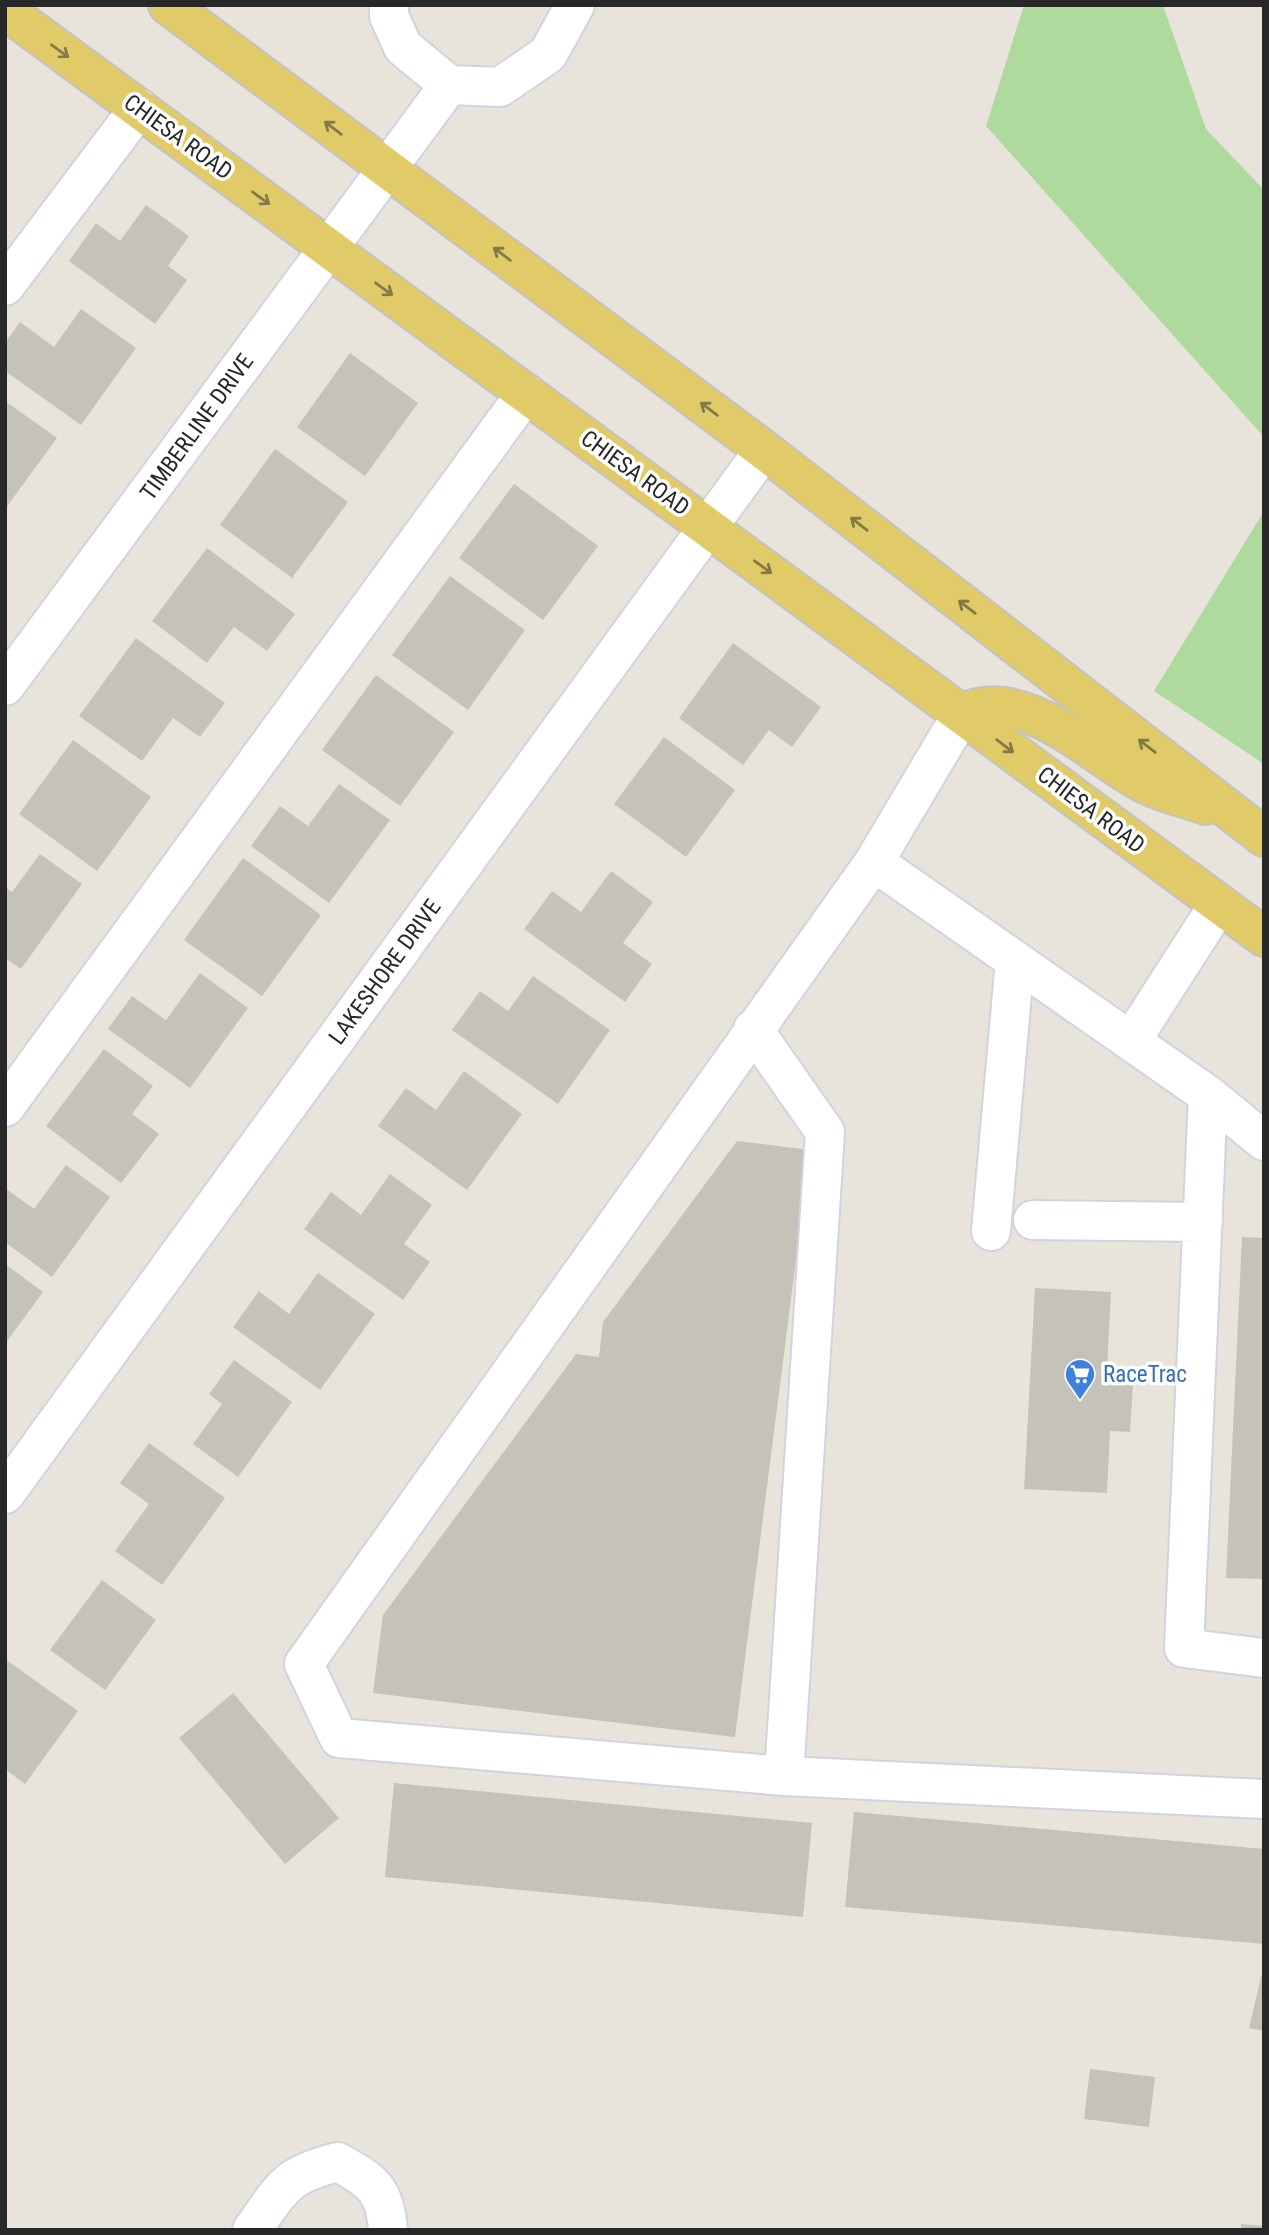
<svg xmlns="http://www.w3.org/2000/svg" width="1269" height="2235" viewBox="0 0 1269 2235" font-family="'Roboto Condensed',sans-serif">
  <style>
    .green { fill: #afda9d }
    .building { fill: #c5c2ba }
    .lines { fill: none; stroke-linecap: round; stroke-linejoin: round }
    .minor-casing { stroke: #d1d3e0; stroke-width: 42 }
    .major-casing { stroke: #c3c3c3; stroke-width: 42 }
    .minor { stroke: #fff; stroke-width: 38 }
    .major { stroke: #e1cb69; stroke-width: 38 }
    .oneway { stroke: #847a48 }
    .labels { text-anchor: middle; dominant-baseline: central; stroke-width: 7; stroke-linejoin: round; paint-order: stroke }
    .street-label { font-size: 23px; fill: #282828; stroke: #fff }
    .shop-label { font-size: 23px; fill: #366cbe; stroke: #fff; text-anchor: start }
  </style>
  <rect width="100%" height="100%" fill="#e9e4db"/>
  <path class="green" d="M1024 5H1163L1206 129 1264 190V437L986 126Z
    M1264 511V764L1154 691Z"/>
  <path class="building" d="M146 205 189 236 168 266 187 280 155 324 69 261 96 223 120 241Z
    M81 309 136 348 81 425 5 371V343L20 322 54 347Z
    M350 353 418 403 365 476 297 427Z
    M5 401 57 438 5 509Z
    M275 449 348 502 292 578 220 525Z
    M514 484 598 546 543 620 459 558Z
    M207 548 295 614 267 651 234 627 207 663 152 621Z
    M450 576 525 630 468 710 392 655Z
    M136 638 225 703 200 737 173 718 142 761 79 716Z
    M733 643 821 707 792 747 769 730 743 765 679 718Z
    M376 675 454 732 400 806 322 750Z
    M664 737 735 790 686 857 614 804Z
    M73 740 151 797 97 871 19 814Z
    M339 784 390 820 329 903 251 846 280 806 308 826Z
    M40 854 82 884 21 969 5 958V887L12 892Z
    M243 858 321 915 262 996 184 940Z
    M611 871 653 902 623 943 652 964 625 1002 524 929 552 891 581 912Z
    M200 973 248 1008 190 1088 108 1029 132 996 166 1020Z
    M533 976 610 1030 558 1104 452 1030 480 991 508 1011Z
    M104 1049 153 1086 132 1114 159 1134 121 1183 46 1126Z
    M464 1071 522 1114 467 1190 378 1126 406 1088 436 1110Z
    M737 1141 810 1150 735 1737 373 1693 383 1615 576 1354 599 1357 603 1322Z
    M66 1165 110 1197 52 1277 5 1242V1188L34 1209Z
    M390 1174 432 1205 404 1244 430 1262 403 1300 304 1229 331 1192 361 1215Z
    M1242 1237 1264 1238V1579L1226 1578Z
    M5 1264 43 1292 5 1344Z
    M318 1273 375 1314 320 1390 233 1327 259 1291 289 1314Z
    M1035 1288 1111 1292 1107 1370 1134 1371 1130 1432 1110 1431 1107 1493 1024 1489Z
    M234 1360 292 1402 238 1477 193 1444 222 1404 209 1394Z
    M149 1443 225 1498 162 1585 115 1551 149 1504 120 1483Z
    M102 1580 156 1620 105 1690 50 1650Z
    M5 1659 78 1711 25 1784 5 1769Z
    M233 1693 339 1818 285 1864 179 1738Z
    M394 1783 812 1823 803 1917 385 1877Z
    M854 1812 1264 1849V1944L845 1907Z
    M1262 1973H1264V2031L1249 2028Z
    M1090 2069 1155 2077 1149 2127 1084 2119Z
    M1241 2224 1264 2226V2230H1241Z"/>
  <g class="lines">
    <g class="minor-casing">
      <path id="minor" d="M389 5V16L403 47 449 85 500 87 548 54 575 5
        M5 286 139 108
        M5 686 449 85
        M962 714 874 862 1208 1095 1184 1648 1264 1658
        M753 1029 825 1132 784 1776 339 1738 304 1664 874 862
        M1131 1041 1219 904
        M1208 1095 1264 1141
        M5 1107 526 393
        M1033 1220 1203 1222
        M991 1231 1015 960
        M5 1494 764 450
        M784 1776 1264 1799
        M252 2230C283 2187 285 2175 338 2162 372 2181 385 2189 388 2230"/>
    </g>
    <g class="major-casing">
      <path id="major" d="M168 5 764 450 1264 837
        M5 10 1264 937
        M962 714C1020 683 1091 754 1140 781 1159 792 1184 797 1205 805"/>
    </g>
    <use href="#minor" class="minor"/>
    <use href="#major" class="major"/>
  </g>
  <defs><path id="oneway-shaft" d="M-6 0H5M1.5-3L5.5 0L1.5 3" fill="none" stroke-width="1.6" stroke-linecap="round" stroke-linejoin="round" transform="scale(1.75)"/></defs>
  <g class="oneway">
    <use href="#oneway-shaft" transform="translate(60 51) rotate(36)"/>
    <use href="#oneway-shaft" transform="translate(333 128) rotate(-143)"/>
    <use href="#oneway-shaft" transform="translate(261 198) rotate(36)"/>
    <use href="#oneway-shaft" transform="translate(502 254) rotate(-143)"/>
    <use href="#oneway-shaft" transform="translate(384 289) rotate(36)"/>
    <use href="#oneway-shaft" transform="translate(709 409) rotate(-143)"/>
    <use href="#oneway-shaft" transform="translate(859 524) rotate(-142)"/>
    <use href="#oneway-shaft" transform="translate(763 567) rotate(36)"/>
    <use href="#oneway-shaft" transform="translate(967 607) rotate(-142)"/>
    <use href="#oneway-shaft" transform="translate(1005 746) rotate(37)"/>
    <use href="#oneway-shaft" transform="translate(1147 746) rotate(-142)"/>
  </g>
  <defs>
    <g id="supermarket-pin" transform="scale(1.575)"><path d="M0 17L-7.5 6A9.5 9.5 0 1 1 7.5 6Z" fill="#3f7fe0" stroke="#fff"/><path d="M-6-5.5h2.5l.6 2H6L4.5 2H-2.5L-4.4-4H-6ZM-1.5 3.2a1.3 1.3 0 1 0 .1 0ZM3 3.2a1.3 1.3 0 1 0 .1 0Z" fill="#fff"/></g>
  </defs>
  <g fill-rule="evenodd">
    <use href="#supermarket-pin" x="1080" y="1374"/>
  </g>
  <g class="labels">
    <g class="street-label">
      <text transform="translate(178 137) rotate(36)">CHIESA ROAD</text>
      <text transform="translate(197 427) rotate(-54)">TIMBERLINE DRIVE</text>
      <text transform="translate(635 473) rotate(36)">CHIESA ROAD</text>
      <text transform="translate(1091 810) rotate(37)">CHIESA ROAD</text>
      <text transform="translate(385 972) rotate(-54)">LAKESHORE DRIVE</text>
    </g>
    <g class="shop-label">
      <text x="1103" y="1374">RaceTrac</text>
    </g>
  </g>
  <rect width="1269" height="2235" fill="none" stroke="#282828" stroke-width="14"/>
</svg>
